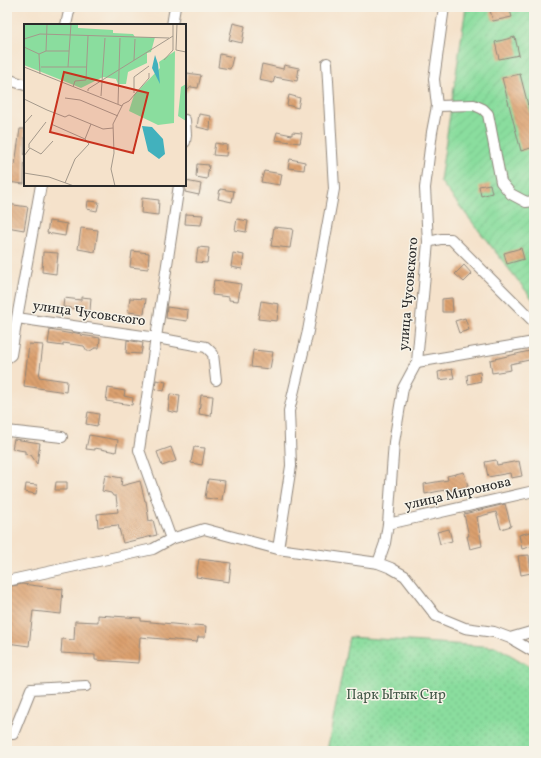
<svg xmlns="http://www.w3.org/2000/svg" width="541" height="758" viewBox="0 0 541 758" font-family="Vollkorn,serif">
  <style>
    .grass { fill: url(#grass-dots); stroke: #5a8464 }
    .garden { fill: url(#garden-furrows); stroke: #5a8464 }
    .building { fill: url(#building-back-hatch) }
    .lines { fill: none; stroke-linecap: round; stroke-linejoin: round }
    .minor-casing { stroke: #90867b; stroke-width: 12 }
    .minor { stroke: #fff; stroke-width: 10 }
    .labels { text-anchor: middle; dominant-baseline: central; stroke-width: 3; stroke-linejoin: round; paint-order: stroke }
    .street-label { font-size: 14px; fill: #2b2b2b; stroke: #f7f3e8 }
    .park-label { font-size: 14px; fill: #435848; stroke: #f7f3e8 }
    .inset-road { fill: none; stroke: #a4998b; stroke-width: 1 }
    .view { fill: #c8321e; fill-opacity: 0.15; stroke: #c8321e; stroke-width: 2 }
    .inset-edge { fill: none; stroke: #2b2b2b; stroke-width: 2 }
  </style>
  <defs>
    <pattern id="grass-dots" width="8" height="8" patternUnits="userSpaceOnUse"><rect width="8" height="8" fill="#8add9e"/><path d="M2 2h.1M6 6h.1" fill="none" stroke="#77be88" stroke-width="1.8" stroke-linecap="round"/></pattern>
    <pattern id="garden-furrows" width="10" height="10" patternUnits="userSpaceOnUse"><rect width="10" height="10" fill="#8add9e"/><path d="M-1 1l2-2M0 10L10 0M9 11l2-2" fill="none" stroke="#77be88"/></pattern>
    <pattern id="building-back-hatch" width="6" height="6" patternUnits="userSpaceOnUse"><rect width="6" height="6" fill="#dca06e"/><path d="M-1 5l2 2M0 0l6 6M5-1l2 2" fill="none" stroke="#b3835b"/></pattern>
  </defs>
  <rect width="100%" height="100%" fill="#f7f3e8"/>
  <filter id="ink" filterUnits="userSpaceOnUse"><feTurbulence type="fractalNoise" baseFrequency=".025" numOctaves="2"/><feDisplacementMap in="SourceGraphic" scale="8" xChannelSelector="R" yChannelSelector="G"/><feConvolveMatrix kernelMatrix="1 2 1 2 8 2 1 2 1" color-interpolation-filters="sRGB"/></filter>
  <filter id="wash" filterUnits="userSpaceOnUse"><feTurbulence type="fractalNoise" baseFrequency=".012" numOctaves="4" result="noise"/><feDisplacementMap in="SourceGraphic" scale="16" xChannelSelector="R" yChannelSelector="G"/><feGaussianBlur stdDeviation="0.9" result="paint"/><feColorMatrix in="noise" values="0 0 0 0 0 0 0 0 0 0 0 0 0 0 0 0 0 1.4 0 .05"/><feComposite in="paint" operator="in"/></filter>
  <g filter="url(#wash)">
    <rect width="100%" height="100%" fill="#f5e2cb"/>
    <path class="grass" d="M349 637 497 647 534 669V751H327Z"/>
    <path class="garden" d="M466 7H534V301L440 181Z"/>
    <g id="blocks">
      <path class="building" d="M489 7H509L512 17 493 21Z
        M233 23 245 26 242 43 229 40Z
        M515 37 519 55 499 59 495 42Z
        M220 54 233 57 230 69 218 67Z
        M262 64 283 69 284 65 299 68 297 81 275 77 273 83 259 80Z
        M187 73 201 75 198 88 191 87 185 93V84Z
        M520 74 528 105V104L534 125V147L521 151 502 78Z
        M289 95 300 98 298 108 287 105Z
        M199 114 211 116 210 130 197 127Z
        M20 129H25L24 184 7 182V164L15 165Z
        M277 132 292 135V132L302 133 300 143 275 140Z
        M215 143 227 145 226 156 213 155Z
        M290 159 305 162 304 170 288 168Z
        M197 164 209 165 207 179 196 177Z
        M264 171 282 174 280 185 261 182Z
        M186 181 201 184 199 195 185 192Z
        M490 184 492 193 481 196 479 186Z
        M220 189 234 191 232 202 218 199Z
        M142 198 159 200 158 215 141 213Z
        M88 201 99 202 97 211 87 209Z
        M7 204 28 207 24 230 7 227Z
        M186 214 203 215 201 225 185 224Z
        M237 219 248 221 246 232 235 230Z
        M49 221 67 224 65 236 47 233Z
        M274 227 293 229 290 248 271 246Z
        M81 228 98 230 95 252 78 249Z
        M198 247 209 248 207 263 196 262Z
        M521 248 524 259 507 264 504 253Z
        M132 251 149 253 148 269 130 267Z
        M43 252 58 253 56 274 42 272Z
        M233 253 244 255 242 269 231 267Z
        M464 265 472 274 464 282 455 274Z
        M214 280 241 284 238 301 229 300V297L212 295Z
        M81 297 91 298 90 311 63 307 64 298 81 300Z
        M130 298 146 299 144 314 128 312Z
        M452 298 453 312H442V299Z
        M261 301 279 304 277 321 258 319Z
        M167 307 188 310 187 321 166 318Z
        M465 318 469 330 459 333 455 321Z
        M50 330 72 334V332L81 334V335L100 338 99 348H95L90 351H87L84 346 63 343V346L48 344Z
        M127 340 143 343 141 354 126 353Z
        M29 344 43 345 39 377 67 381 66 392 24 386Z
        M253 350 273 352 270 369 251 367Z
        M534 350V359L510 364 511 370 492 373 490 360Z
        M452 369 454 378 439 380 438 372Z
        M480 372 481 381 468 384 467 375Z
        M156 380 166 382 164 391 155 389Z
        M108 388 125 391 124 396 133 398 132 405 106 401Z
        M170 394 180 395 178 413 168 411Z
        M201 395 213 396 211 416 199 414Z
        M88 412 99 414 97 426 86 424Z
        M89 435 118 440 116 452 95 448V450L86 449Z
        M14 439 40 443 37 464 31 455 25 454V451L12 449Z
        M171 447 176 461 162 466 157 452Z
        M194 447 205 448 202 465 191 463Z
        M496 460 497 465 519 461 522 476 511 478 510 473 488 477 485 462Z
        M464 472 468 486 451 491 450 489 425 494 424 484 448 480 447 476Z
        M105 475 122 478 121 486 140 481 145 501H146L149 521 153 520 157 535 123 543 118 525 98 527 97 514 118 512 116 496H113L111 493 102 491Z
        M208 479 225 481 222 500 205 498Z
        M56 482H67V490H55Z
        M26 484 37 485 36 494 25 492Z
        M505 504 511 526 501 529 496 512 477 517 482 546 470 549 467 536H469L464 514Z
        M449 529 452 541 440 544 437 532Z
        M534 531V546L522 549 519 535Z
        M529 555 531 573 521 575 518 556Z
        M199 559 231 563 229 582 196 577Z
        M22 584 63 589 61 614 33 611 29 646 7 643V587Z
        M98 615 141 618V621L194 626V625L206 626 205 637H198L197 642 140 637 138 663 95 660V655L61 653 62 639 74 640 75 621 98 622Z"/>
    </g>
  </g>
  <g filter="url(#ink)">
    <use href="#blocks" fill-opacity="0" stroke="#90867b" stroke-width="1"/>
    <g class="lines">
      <g class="minor-casing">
        <path id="minor" d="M66 25 70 7
          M172 25 175 7
          M7 79 25 85
          M437 106 474 105 483 109 488 114 501 182 511 194 526 202 534 201
          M185 120 186 135 185 142
          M41 185 17 318 157 338 206 347 213 354 216 380
          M428 242 441 239H451L534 322
          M7 358 11 355 17 318
          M417 362 534 342
          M7 431 62 437
          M388 524 534 491
          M171 539 139 450 179 185
          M278 549 291 466 289 411 308 331 334 189 327 63
          M378 563 385 543 388 524 394 442 403 388 417 362 428 242 425 188 432 132 437 106 434 79 444 7
          M7 581 153 549 171 539 204 529 278 549 378 563 391 568 405 576 436 616 465 628 494 632 510 638 534 652
          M510 638 534 631
          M7 733 13 734 31 689 86 686"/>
      </g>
      <use href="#minor" class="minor"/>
    </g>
  </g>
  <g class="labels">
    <g class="street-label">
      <text transform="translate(409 294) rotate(-85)">улица Чусовского</text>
      <text transform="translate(89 314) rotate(8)">улица Чусовского</text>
      <text transform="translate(458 494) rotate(-13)">улица Миронова</text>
    </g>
    <g class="park-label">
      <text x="396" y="695">Парк Ытык Сир</text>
    </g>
  </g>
  <g transform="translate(24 24)">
    <rect width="162" height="162" fill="#f5e2cb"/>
    <path d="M151 27 150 99 134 101 105 87 110 71 136 44 135 38ZM162 60V97L154 92 157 63Z" fill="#8add9e"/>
    <path d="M0 0H54V4L89 6V9L109 10 111 13H131L127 28 123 29V39L104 48 102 60H94L92 55 79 53 57 64 0 41Z" fill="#8add9e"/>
    <path d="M131 31 134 40 136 60 128 44ZM118 102 128 103 139 115 141 130 135 135 124 127Z" fill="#42b1bd"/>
    <path class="inset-road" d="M153 0 152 26 162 28M0 15 16 10 145 14M0 23 15 30 22 27H45M22 27 23 0M15 30 16 50M110 36 111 15M140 36 149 26V0M0 43 98 82M17 43H63M44 43 47 0M49 63 51 57 62 56 64 12M64 67V65L149 12M110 69V53L125 42M77 72 81 14M41 74 56 76 94 92M0 75 23 86 41 93 45 91 79 105 89 104M94 80 96 14M0 100 8 91M27 100 61 115 67 100M5 124V120L22 98M0 132 6 124 17 130 29 117M0 149 25 153 50 162M41 159 51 135 65 120 61 115M91 162 87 145 90 129 89 100 99 80 105 77 125 54V49"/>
    <path class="view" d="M40 48 124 69 109 129 26 108Z"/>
    <rect width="162" height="162" class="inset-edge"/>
  </g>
  <rect width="541" height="758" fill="none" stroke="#f7f3e8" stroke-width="24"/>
</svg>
